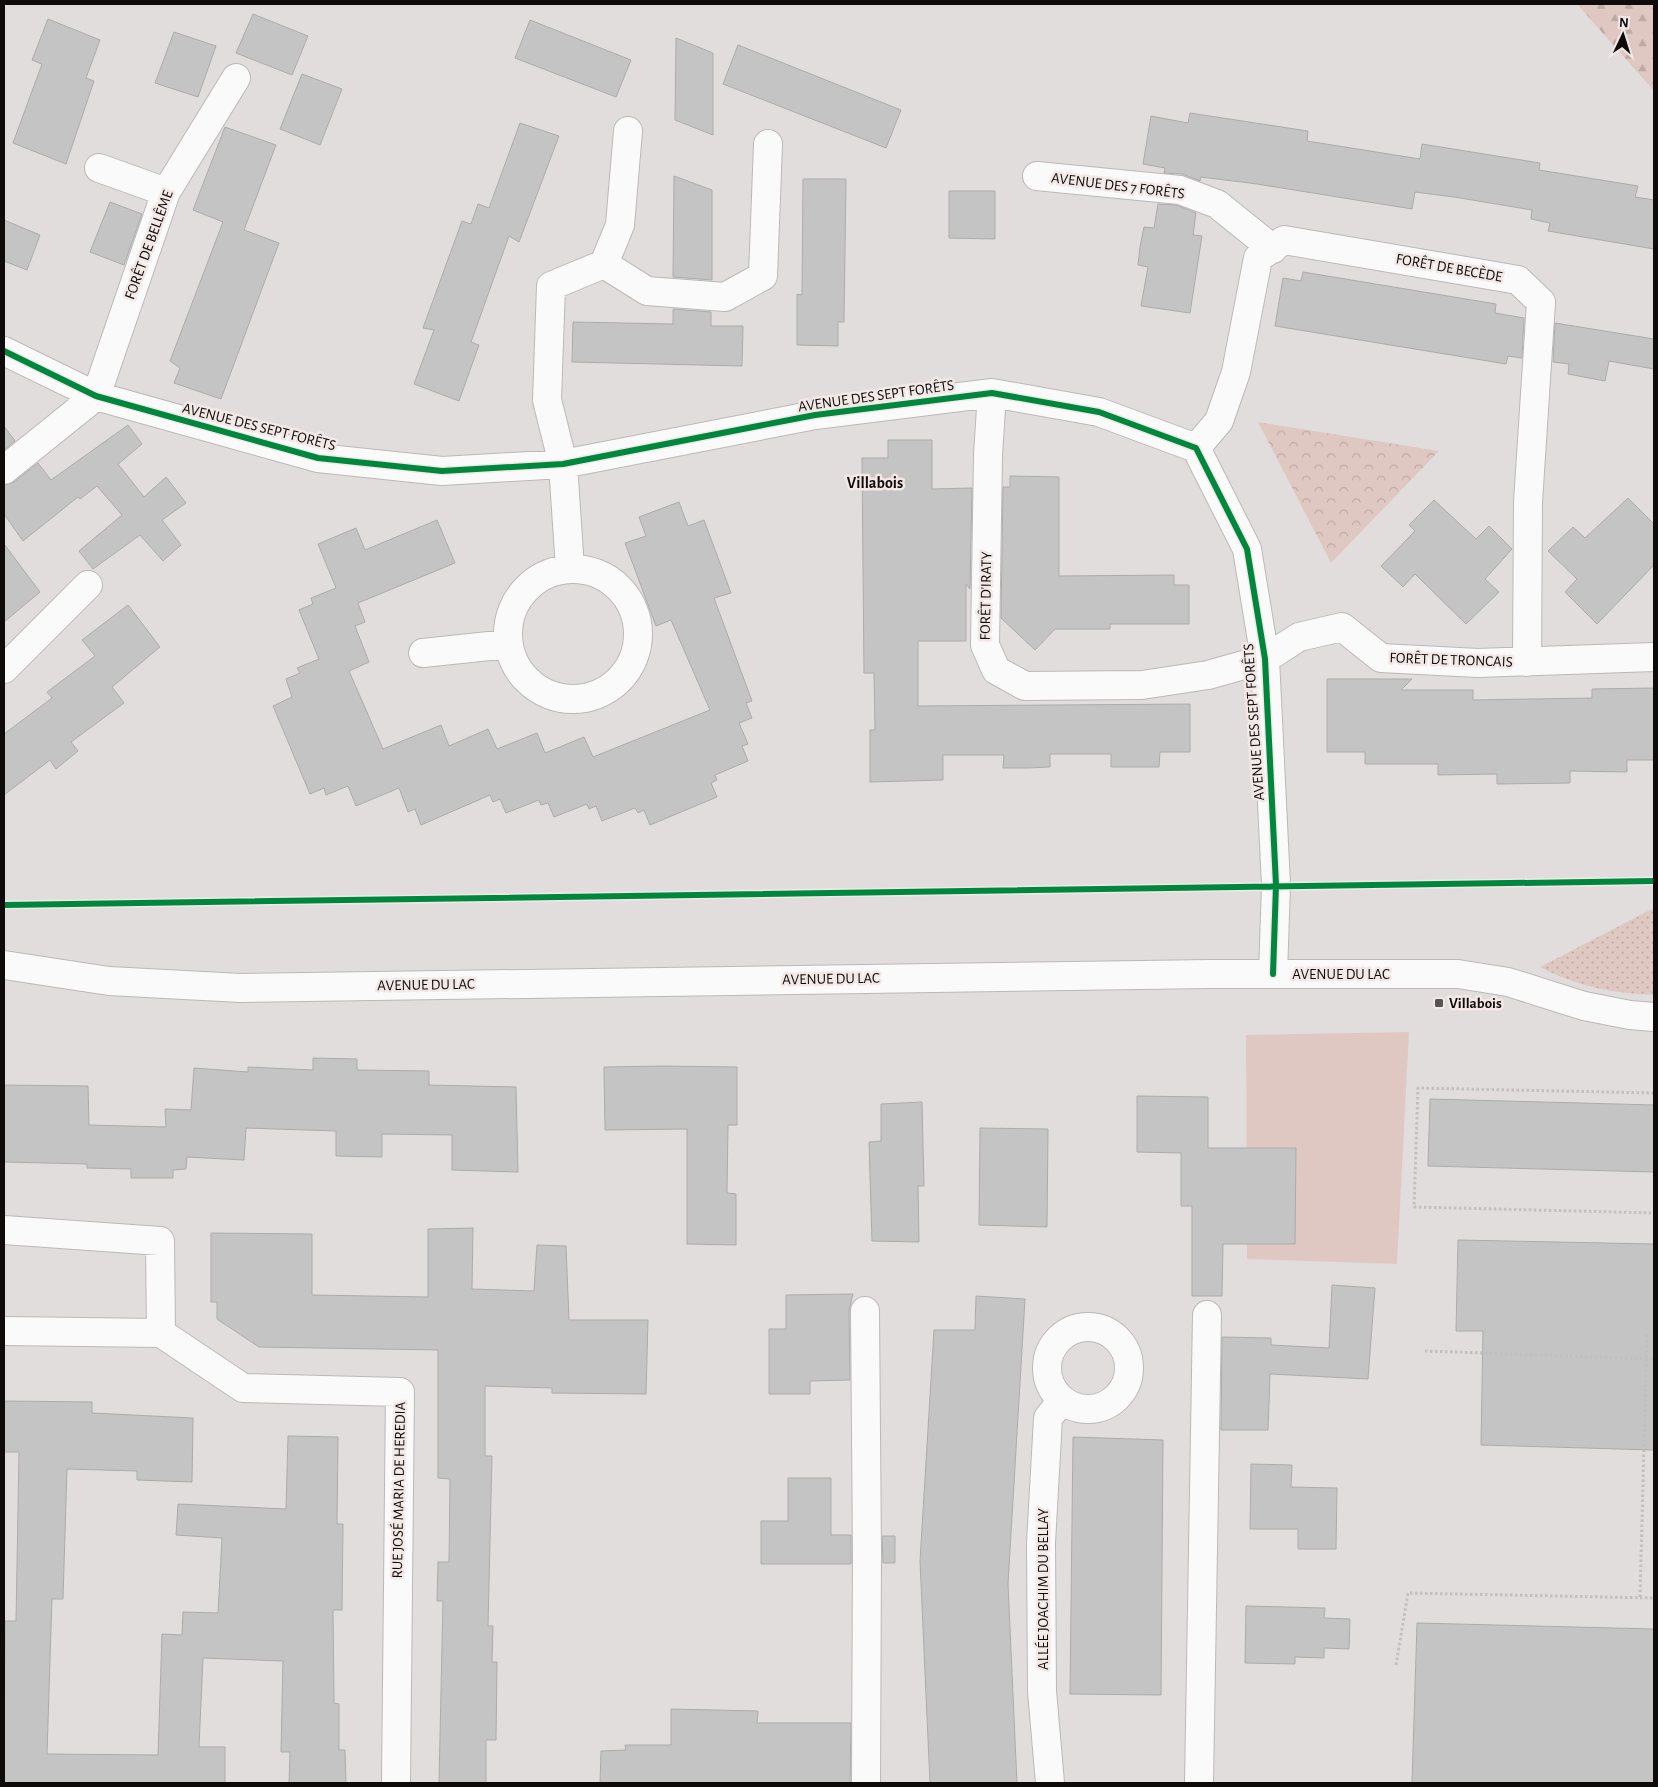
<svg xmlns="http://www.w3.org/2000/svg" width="1658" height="1787" viewBox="0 0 1658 1787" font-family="'Alegreya Sans',sans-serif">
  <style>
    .grass { fill: url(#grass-dots) }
    .forest { fill: url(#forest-firs) }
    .park { fill: url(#park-crowns) }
    .garden { fill: #dfc8c2 }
    .building { fill: #c5c4c4; stroke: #acabac }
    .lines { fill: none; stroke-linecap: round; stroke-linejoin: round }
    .minor-casing { stroke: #bcb8b8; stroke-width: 30 }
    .path { stroke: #c1bfbf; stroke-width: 3; stroke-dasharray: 2.5 2.5; stroke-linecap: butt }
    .minor { stroke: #fbfafa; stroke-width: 28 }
    .cycleway-casing { stroke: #f2e9e7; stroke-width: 9 }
    .cycleway { stroke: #00873e; stroke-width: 6 }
    .poi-dot { fill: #585454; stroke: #f2e9e7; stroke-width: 2 }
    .labels { text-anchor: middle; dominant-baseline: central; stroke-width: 5; stroke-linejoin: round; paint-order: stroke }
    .street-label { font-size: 15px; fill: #0e0b0a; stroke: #f2e9e7 }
    .poi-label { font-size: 15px; font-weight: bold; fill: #0e0b0a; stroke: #f2e9e7; text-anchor: start }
    .neighbourhood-label { font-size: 16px; font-weight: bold; fill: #0e0b0a; stroke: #f2e9e7 }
  </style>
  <defs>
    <pattern id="grass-dots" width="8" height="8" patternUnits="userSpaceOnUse" patternTransform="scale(1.25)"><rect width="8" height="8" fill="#dfc8c2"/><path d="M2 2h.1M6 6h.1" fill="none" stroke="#beaaa5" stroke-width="1.8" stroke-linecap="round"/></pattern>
    <pattern id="forest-firs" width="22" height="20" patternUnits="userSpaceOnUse" patternTransform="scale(1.25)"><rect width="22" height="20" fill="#dfc8c2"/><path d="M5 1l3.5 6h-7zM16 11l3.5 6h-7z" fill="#beaaa5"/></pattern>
    <pattern id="park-crowns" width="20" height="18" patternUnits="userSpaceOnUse" patternTransform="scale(1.25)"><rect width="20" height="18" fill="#dfc8c2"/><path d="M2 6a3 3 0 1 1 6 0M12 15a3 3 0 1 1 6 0" fill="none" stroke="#beaaa5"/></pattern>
  </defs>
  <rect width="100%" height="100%" fill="#e2dddd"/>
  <path class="grass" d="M1654 908V995C1612 993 1578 987 1540 967Z"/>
  <path class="forest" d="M1577 4H1654V91Z"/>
  <path class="park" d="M1258 422 1439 451 1331 563Z"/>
  <path class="garden" d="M1409 1032 1397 1264 1247 1259 1246 1035Z"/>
  <path class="building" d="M253 14 308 36 292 75 236 53Z
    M48 19 100 40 86 78 94 81 66 164 13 143 42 64 32 60Z
    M530 20 631 60 616 97 515 58Z
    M174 32 216 46 198 97 155 83Z
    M676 38 713 53V135L675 120Z
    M738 45 901 110 886 148 723 84Z
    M302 74 342 89 320 145 280 129Z
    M1190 113 1308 131 1307 141 1420 159 1422 144 1540 163 1539 170 1638 186 1635 197 1654 200V249L1548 231 1550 223 1531 219 1532 210 1454 197 1415 192 1412 209 1257 184 1201 177 1200 181 1182 174 1164 173 1165 168 1143 164 1151 116 1188 123Z
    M520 123 559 136 519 242 509 236 471 342 479 345 459 401 414 384 434 330 423 328 462 221 471 224 478 204 489 208Z
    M225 127 276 145 244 230 279 243 221 399 174 383 180 368 170 361 223 222 193 210Z
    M674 176 712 190V280L673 277Z
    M803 179H846L844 322H838V346L797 345V294L802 295Z
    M949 191H995V239L949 238Z
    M110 202 142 214 124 265 90 252Z
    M1158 204 1176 205 1196 213 1193 235 1202 236 1190 313 1141 306 1148 267 1138 265 1140 247 1144 227 1154 228Z
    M4 220 40 235 27 270 4 261Z
    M1303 272 1496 304 1495 313 1524 318 1522 358 1508 356 1506 364 1275 326 1283 278 1301 281Z
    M673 309 711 312V326H743L742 366 572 362 573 322 673 324Z
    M1555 323 1654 339V369L1609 361 1605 381 1568 374 1569 364 1553 362Z
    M128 425 142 444 118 464 144 497 166 477 186 503 162 520 181 545 163 561 140 535 93 569 79 551 122 515 97 486 80 499 78 497 23 541 4 514V485L14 482 38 463 51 480Z
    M4 426 15 441 4 450Z
    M888 440H932V489L972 488 970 589 966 584V641H918V706L1190 704V752H1160L1159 767H1111V754H1050V767L1028 768H1003L1004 755H943V780L870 782V730H875L874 673H864L862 458H888Z
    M1010 476 1059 477V576L1174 575V585H1189V624H1110V629H1055L1035 650 1001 618 1003 487H1010Z
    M1628 498 1654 524V565L1597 624 1565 592 1577 579 1548 551 1573 527 1585 538Z
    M1434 500 1476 539 1489 526 1512 549 1485 579 1499 592 1466 624 1415 574 1403 587 1381 566 1415 531 1409 525Z
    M679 502 688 526 704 520 731 593 714 598 752 701 746 703 752 718 739 723 748 744 742 746 748 761 715 775 717 780 711 783 717 797 650 825 644 810 638 813 635 808 602 821 596 806 589 809 587 804 554 817 548 803 541 805 539 800 506 813 500 799 493 802 490 795 421 825 415 809 408 812 399 788 356 806 348 786 326 795 324 788 310 794 273 706 292 697 286 679 300 673 297 668 319 659 299 610 313 604 311 598 336 588 318 544 356 528 365 550 437 520 455 563 358 603 365 622 355 626 369 662 349 671 383 749 441 725 449 746 488 729 497 749 537 733 545 753 584 737 593 757 710 710 671 620 656 626 625 543 646 536 639 517Z
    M4 544 40 592 4 622Z
    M128 605 160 647 112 687 124 703 71 742 78 751 56 769 50 760 4 795V734L52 698 47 692 95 656 82 640Z
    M1327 679H1412L1401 690H1473V700L1592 698V689L1654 688V760H1627V772L1570 771V783L1497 784V774L1438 775V764H1365V752H1327Z
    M313 1058 357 1059V1070L429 1071V1085L516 1087 518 1172 452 1170V1135L382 1134V1157L336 1156V1131L246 1128 244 1160 187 1157 186 1169 173 1170V1178H131V1169L87 1168V1164L4 1162V1085L88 1086 89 1125 166 1127 165 1109 191 1110 194 1068 248 1072V1067L313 1070Z
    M664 1066 737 1067V1125H728L727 1193 736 1194V1245L687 1244V1129L605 1130 604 1067Z
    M1137 1096 1208 1097V1148H1296L1295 1244H1223L1222 1296H1192V1206H1181V1153L1137 1152Z
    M1430 1099 1654 1105V1172L1428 1166Z
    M922 1102 924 1186H918L919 1242 872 1241 869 1142 881 1141V1104Z
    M980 1128 1048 1129 1047 1227 979 1225Z
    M473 1228 472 1289 534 1291 537 1245 566 1246 569 1320H648L646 1394 552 1393V1388L485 1386V1456H492L488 1626H493L492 1662H497L496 1740H486V1783H439L443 1601H437L438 1562H449L450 1479 438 1478V1350L259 1347 217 1319V1302H211V1233L312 1234V1295L428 1297V1229Z
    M1458 1240 1654 1244V1450L1481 1445 1483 1331H1456Z
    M1332 1285 1375 1288 1368 1379 1270 1374 1268 1430H1221L1222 1337 1271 1338V1345L1329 1348Z
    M853 1294 849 1311 850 1380 810 1381V1394H769V1329H786V1295Z
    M976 1296 1025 1299 1008 1584 1017 1783H930L920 1561 934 1330H975Z
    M4 1401 92 1402V1413L193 1418 192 1482 137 1480V1471L67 1469 63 1599H52L47 1754 158 1755 162 1634 182 1635 183 1612 218 1613 222 1538 176 1535 178 1504 286 1509 288 1436 338 1437 337 1524H343L342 1610H333L334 1703 339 1704V1750H345L346 1783H289L290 1752H281L283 1661 203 1658 199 1747H225V1783H4L5 1621H16L19 1452H4Z
    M1073 1437 1163 1440 1161 1695 1070 1694Z
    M1251 1464 1292 1465 1291 1487 1337 1488 1336 1549H1298V1529H1250Z
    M788 1478H831V1535H851V1564H761V1521H788Z
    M882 1536H895V1563H883Z
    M1246 1606 1325 1608 1324 1618 1350 1619 1349 1649 1324 1648V1658L1295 1657V1664L1245 1663Z
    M1417 1623 1654 1629V1783H1412Z
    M671 1709 758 1711 757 1723H851L850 1783H600L601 1751 626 1750 625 1745H671Z"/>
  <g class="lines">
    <g class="minor-casing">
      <path id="minor" d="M99 168 166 192
        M1037 176 1180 190 1217 204 1273 249
        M604 264 620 225 628 131
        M4 351 96 396 318 458 442 471 563 464 815 415 992 393 1099 412 1196 448 1247 549 1265 659 1276 885 1273 974
        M992 393 988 455 985 645 996 670 1025 686 1142 685 1208 675 1265 659 1299 637 1342 627 1381 658 1478 663 1654 657
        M1196 448 1219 421 1236 372 1258 258 1284 240 1518 280 1541 302 1528 502 1527 662
        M4 470 96 396 166 192 236 78
        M570 569 563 464 547 400 551 286 604 264 647 291 725 297 763 276 768 144
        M508 634a65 65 0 1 1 130 0a65 65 0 1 1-130 0Z
        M423 653 508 644
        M4 669 88 585
        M4 965 109 981 241 988 1211 974H1458L1508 982 1584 1006 1630 1015 1654 1017
        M4 1230 160 1241 161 1333 243 1388 400 1392 396 1783
        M865 1311 867 1553 866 1783
        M1047 1368a41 41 0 1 1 82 0a41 41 0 1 1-82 0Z
        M4 1331 161 1333
        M1050 1783 1042 1691 1041 1543 1048 1418 1062 1400
        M1199 1783 1207 1315"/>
    </g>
    <path class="path" d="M1654 1093 1418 1088 1414 1207 1654 1213
      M1425 1351 1654 1359
      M1640 1597 1647 1334
      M1396 1665 1408 1593 1654 1598"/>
    <use href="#minor" class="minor"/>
    <g class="cycleway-casing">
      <path id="cycleway" d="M4 351 96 396 318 458 442 471 563 464 815 415 992 393 1099 412 1196 448 1247 549 1265 659 1276 885 1273 974
        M4 905 1654 881"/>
    </g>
    <use href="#cycleway" class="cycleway"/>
  </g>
  <rect class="poi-dot" x="1434" y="998" width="10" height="10" rx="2.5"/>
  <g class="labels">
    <g class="street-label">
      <text transform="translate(1118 186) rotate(7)">AVENUE DES 7 FORÊTS</text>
      <text transform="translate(149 245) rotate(-70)">FORÊT DE BELLÊME</text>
      <text transform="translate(1449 268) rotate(10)">FORÊT DE BECÈDE</text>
      <text transform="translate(876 396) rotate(-8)">AVENUE DES SEPT FORÊTS</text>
      <text transform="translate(259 427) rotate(14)">AVENUE DES SEPT FORÊTS</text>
      <text transform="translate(986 596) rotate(-89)">FORÊT D'IRATY</text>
      <text transform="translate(1451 660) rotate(2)">FORÊT DE TRONCAIS</text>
      <text transform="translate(1254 722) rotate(-94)">AVENUE DES SEPT FORÊTS</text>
      <text x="1341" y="974">AVENUE DU LAC</text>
      <text transform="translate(831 979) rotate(-1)">AVENUE DU LAC</text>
      <text transform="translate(426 985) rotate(-1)">AVENUE DU LAC</text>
      <text transform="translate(399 1490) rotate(-89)">RUE JOSÉ MARIA DE HEREDIA</text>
      <text transform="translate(1043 1589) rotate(-90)">ALLÉE JOACHIM DU BELLAY</text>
    </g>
    <g class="poi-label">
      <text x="1449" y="1003">Villabois</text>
    </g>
    <g class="neighbourhood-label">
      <text x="875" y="483">Villabois</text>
    </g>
  </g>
  <rect width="1658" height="1787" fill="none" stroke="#0e0b0a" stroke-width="10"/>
  <g transform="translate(1623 35) rotate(4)" stroke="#f2e9e7" stroke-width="4" paint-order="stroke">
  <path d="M0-4L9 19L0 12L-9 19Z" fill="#0e0b0a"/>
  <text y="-8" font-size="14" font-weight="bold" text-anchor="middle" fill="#0e0b0a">N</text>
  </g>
</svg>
